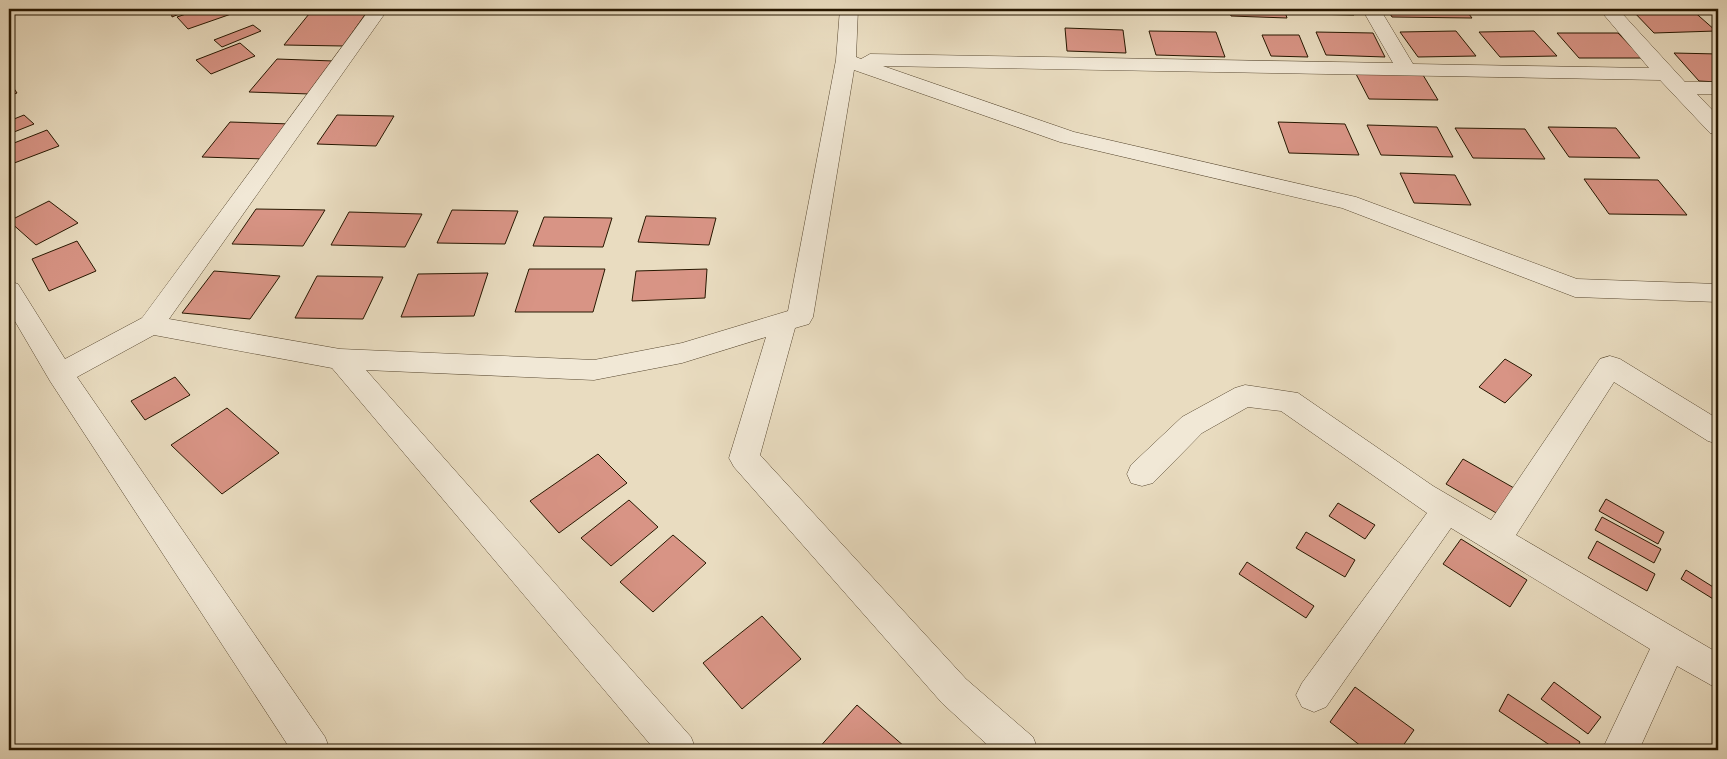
<svg xmlns="http://www.w3.org/2000/svg" width="1727" height="759" viewBox="0 0 1727 759" font-family="'Sorts Mill Goudy',serif">
  <style>
    .building { fill: #d89485; stroke: #271700 }
    .lines { fill: none; stroke-linecap: round; stroke-linejoin: round }
    .minor-casing { stroke: #584830; stroke-width: 1 }
    .minor { fill: #f1e8d6; fill-rule: evenodd }
  </style>
  <rect width="100%" height="100%" fill="#e9dcc0"/>
  <filter id="stains"><feTurbulence type="fractalNoise" baseFrequency=".004" numOctaves="4"/><feColorMatrix values="0 0 0 0 .2 0 0 0 0 .09 0 0 0 0 .02 0 0 0 .5 -.17"/></filter>
  <radialGradient id="worn" r=".72"><stop offset=".6" stop-color="#630" stop-opacity="0"/><stop offset="1" stop-color="#630" stop-opacity=".3"/></radialGradient>
  <path class="building" d="M176 9H191L172 17 171 10Z
    M201 9H230L234 13 188 29 177 17Z
    M313 9H369L343 46 284 45Z
    M1229 9H1284L1287 18 1231 16Z
    M1306 9H1351L1354 15 1309 14Z
    M1387 9H1465L1472 18 1392 17Z
    M1631 9H1691L1716 31 1654 33Z
    M253 25 261 31 222 47 214 40Z
    M1065 28 1123 30 1126 53 1067 51Z
    M1149 31 1216 32 1225 57 1156 55Z
    M1456 31 1476 56 1418 57 1400 32Z
    M1534 31 1557 56 1500 57 1479 32Z
    M1316 32 1373 33 1385 57 1326 55Z
    M1557 33H1618L1642 58H1579Z
    M1262 35H1299L1308 57 1271 56Z
    M240 43 255 56 211 74 196 60Z
    M1674 53 1718 54V82L1699 81Z
    M277 59 334 61 310 94 249 92Z
    M1356 74 1423 75 1438 100 1369 99Z
    M9 81 17 93 9 96Z
    M24 115 34 124 9 134V121Z
    M337 115 394 116 376 146 317 144Z
    M230 122 291 124 265 159 202 157Z
    M1278 122 1345 124 1359 155 1289 153Z
    M1367 125 1437 127 1453 157 1381 155Z
    M1548 127 1616 128 1640 158 1569 157Z
    M1455 128 1525 129 1545 159 1473 158Z
    M47 130 59 146 9 165V145Z
    M1400 173 1455 175 1471 205 1414 203Z
    M1584 179 1658 180 1687 215 1609 214Z
    M49 201 78 223 36 245 9 221Z
    M256 209 325 210 303 246 232 244Z
    M452 210 518 211 505 244 437 243Z
    M349 212 422 214 405 247 331 245Z
    M646 216 716 218 709 245 638 242Z
    M544 217 612 218 603 247 533 246Z
    M77 241 96 271 49 291 32 259Z
    M529 269H605L593 312H515Z
    M707 269 705 298 632 301 636 271Z
    M214 271 280 276 250 319 182 313Z
    M488 273 474 316 401 317 418 274Z
    M317 276 383 277 363 319 295 318Z
    M1505 359 1532 375 1505 403 1479 387Z
    M175 377 190 395 145 420 131 401Z
    M227 408 279 453 222 494 171 445Z
    M598 454 627 483 559 533 530 501Z
    M1463 459 1514 488 1498 514 1446 484Z
    M1606 499 1664 532 1658 544 1599 511Z
    M629 500 658 527 611 566 581 538Z
    M1338 503 1375 525 1365 539 1329 516Z
    M1602 517 1661 549 1654 563 1595 530Z
    M1306 532 1355 560 1345 577 1296 548Z
    M673 535 706 563 653 612 620 582Z
    M1461 539 1527 580 1510 607 1443 564Z
    M1597 541 1655 574 1647 591 1588 558Z
    M1247 562 1314 606 1306 618 1239 574Z
    M1686 570 1718 590V602L1681 579Z
    M762 616 801 659 742 709 703 663Z
    M1554 682 1601 717 1588 734 1541 699Z
    M1355 687 1414 730 1400 750H1366L1330 722Z
    M1508 694 1580 742 1576 750H1557L1499 711Z
    M857 705 905 747 902 750H817Z"/>
  <g class="lines">
    <g class="minor-casing">
      <path id="minor" d="M370 9H388L169 319 340 349 594 360 682 343 788 311 836 60 840 9H858L856 57 861 59 870 54 1393 63 1362 9H1380L1413 64 1649 68 1599 9H1618L1685 82H1718V94H1697L1718 116V134L1710 133 1660 80 883 66 1074 132 1356 197 1577 279 1718 284V302L1575 297 1342 208 1060 142 854 70 813 317 809 324 795 328 760 455 966 679 1033 737 1038 750H993L942 703 734 467 729 458 766 337 682 363 594 380 366 370 691 737 696 750H655L332 368 154 335 77 377 325 737 330 750H291L50 381 9 311V281L18 284 65 359 142 318Z
        M1610 356 1620 359 1718 419V444L1708 441 1614 382 1516 535 1718 653V689L1677 666 1639 750H1602L1650 649 1451 528 1326 707 1314 712 1302 707 1296 695 1302 683 1427 513 1281 411 1248 407 1202 433 1153 483 1142 486 1131 483 1127 474 1131 465 1182 417 1235 388 1245 385 1298 393 1433 486 1491 520 1600 359Z"/>
    </g>
    <use href="#minor" class="minor"/>
  </g>
  <rect width="1727" height="759" fill="none" stroke="#e9dcc0" stroke-width="30"/>
  <rect x="10" y="10" width="1707" height="739" fill="none" stroke="#271700" stroke-width="2.5"/>
  <rect x="15" y="15" width="1697" height="729" fill="none" stroke="#271700"/>
  <rect width="100%" height="100%" filter="url(#stains)"/>
  <rect width="100%" height="100%" fill="url(#worn)"/>
</svg>
